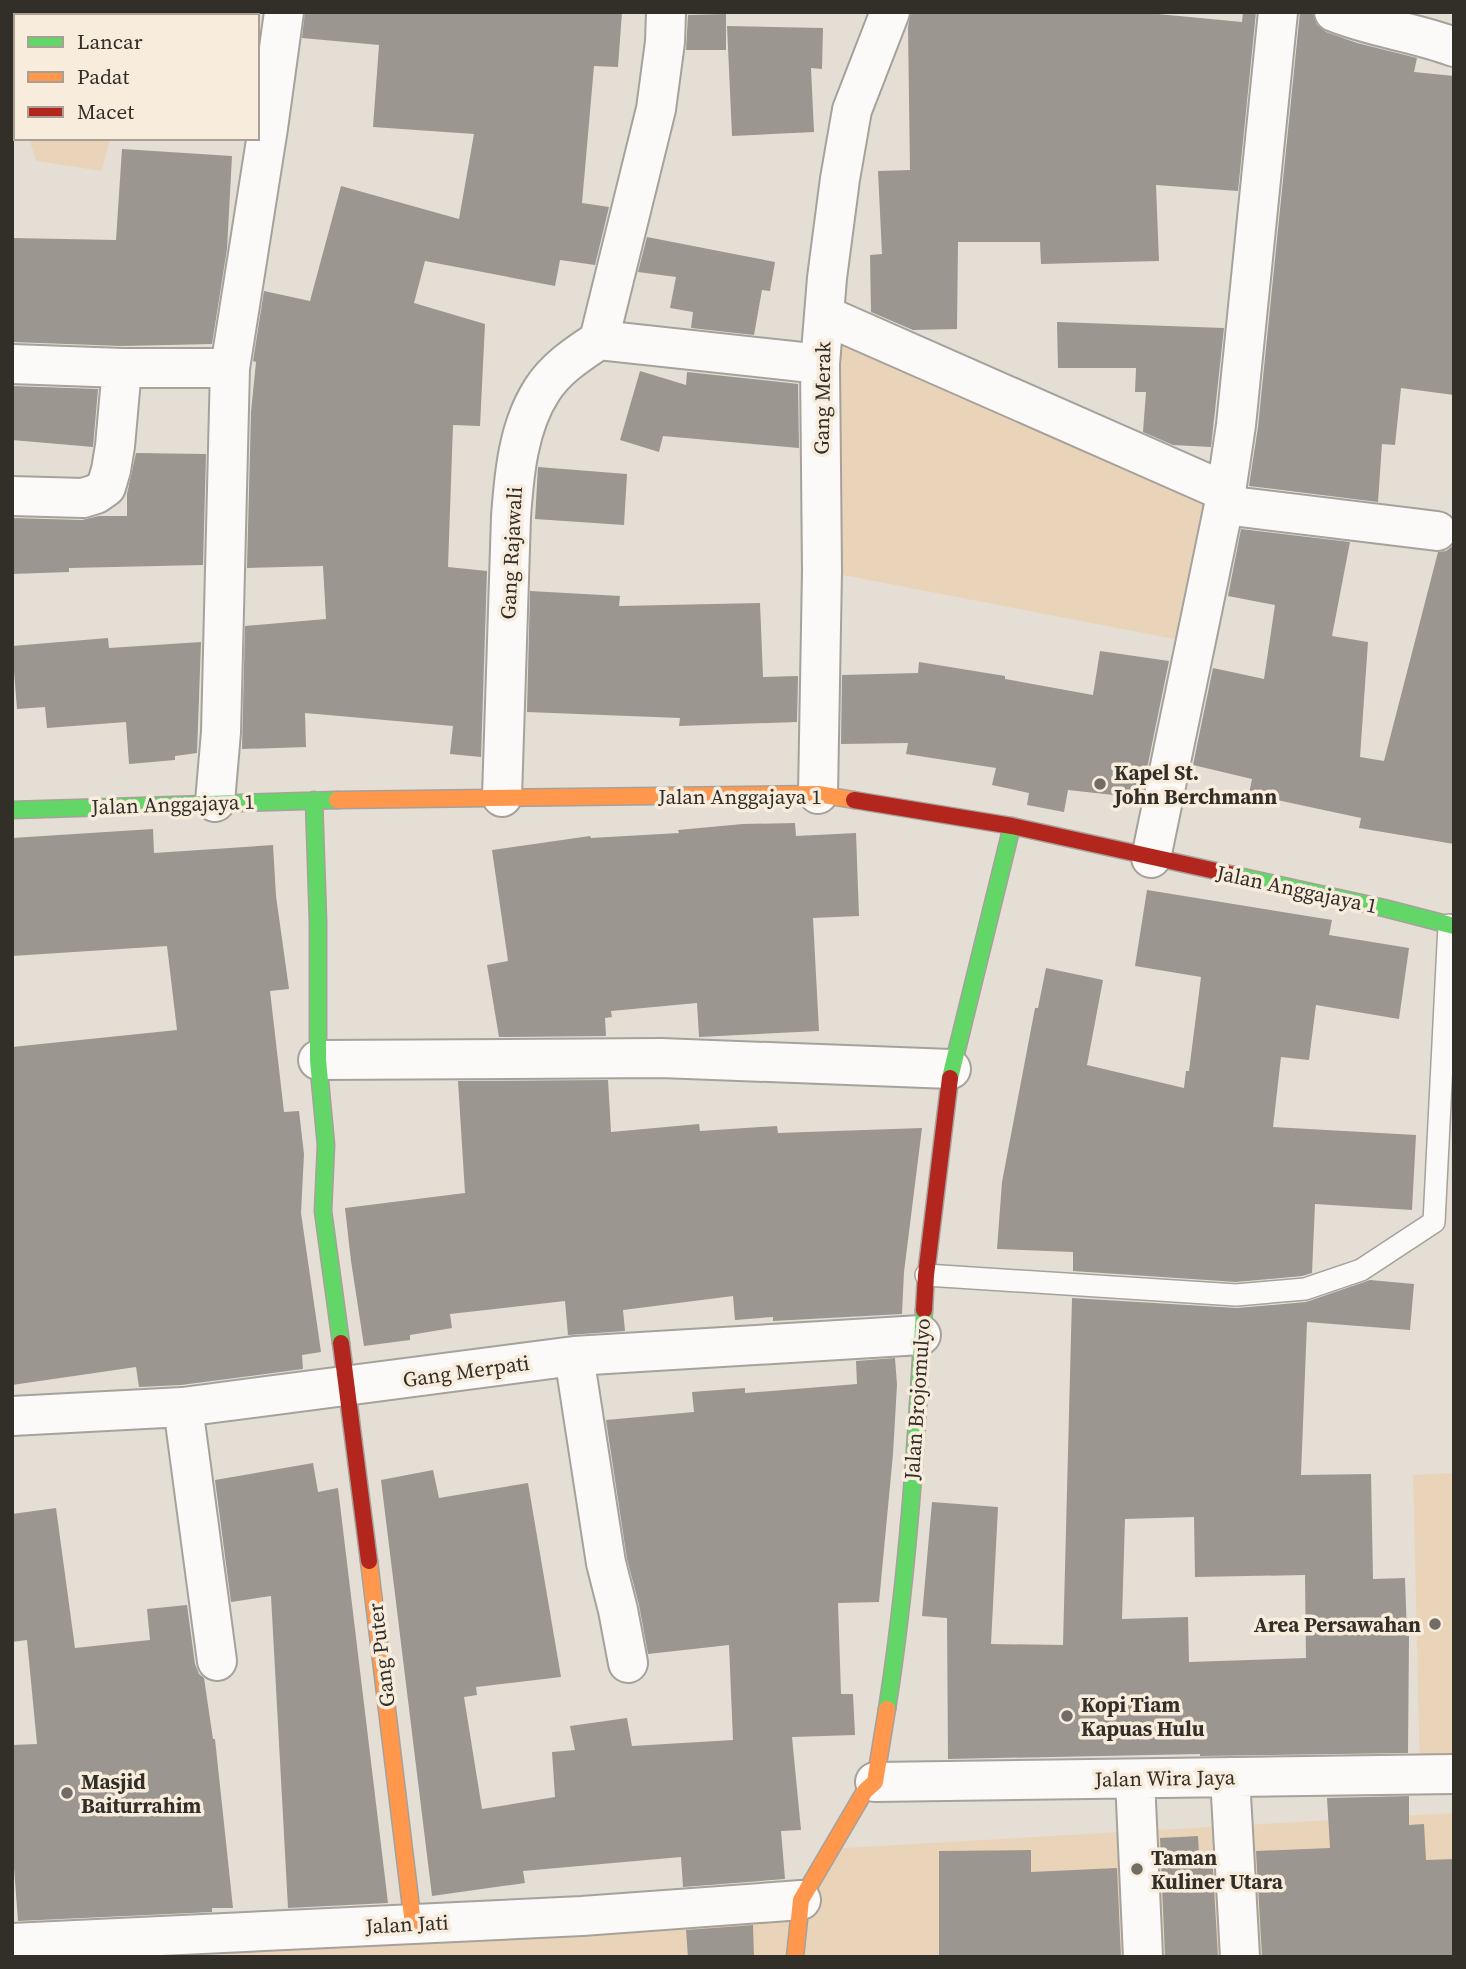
<svg xmlns="http://www.w3.org/2000/svg" width="1466" height="1969" viewBox="0 0 1466 1969" font-family="'Source Serif 4',serif">
  <style>
    .green { fill: #e9d4b9 }
    .building { fill: #9c9690; fill-rule: evenodd }
    .lines { fill: none; stroke-linecap: round; stroke-linejoin: round }
    .lane-casing { stroke: #a6a19b; stroke-width: 24 }
    .street-casing { stroke: #a6a19b; stroke-width: 42 }
    .fast-casing { stroke: #a6a19b; stroke-width: 19 }
    .slow-casing { stroke: #a6a19b; stroke-width: 19 }
    .jam-casing { stroke: #a6a19b; stroke-width: 19 }
    .lane { stroke: #fbfaf9; stroke-width: 21 }
    .street { stroke: #fbfaf9; stroke-width: 38 }
    .fast { stroke: #63d668; stroke-width: 16 }
    .slow { stroke: #ff974d; stroke-width: 16 }
    .jam { stroke: #b3261e; stroke-width: 16 }
    .poi-dot { fill: #716c65; stroke: #f8ecdd; stroke-width: 2.5 }
    .labels { text-anchor: middle; dominant-baseline: central; stroke-width: 7; stroke-linejoin: round; paint-order: stroke }
    .street-label { font-size: 21px; fill: #322e28; stroke: #f8ecdd }
    .poi-label { font-size: 21px; font-weight: bold; fill: #322e28; stroke: #f8ecdd; text-anchor: start }
  </style>
  <rect width="100%" height="100%" fill="#e5ded5"/>
  <path class="green" d="M12 12H21L23 16H16V122L12 121Z
    M29 138H110L102 171 36 161Z
    M824 315 1226 492 1195 643 822 571Z
    M1454 1473V1773L1420 1774 1413 1475Z
    M1454 1813V1957H40L801 1905 826 1849Z"/>
  <path class="building" d="M305 12H622L618 67 594 66 582 203 609 207 595 265 560 260 555 286 425 261 414 303 485 324 480 426 453 425 448 567 487 571 481 757 450 754 453 726 305 713 306 747 242 749 245 626 326 619 323 566 247 568 251 412 256 362 253 361 264 291 310 301 341 186 459 219 474 134 373 127 379 45 302 38Z
    M911 12H1137L1242 22 1243 12H1256L1238 191 1156 185 1159 261 1041 264 1040 242H958L957 329 913 330 871 312 870 255 882 254 878 171 910 170 908 27Z
    M1300 12H1313L1317 25 1326 32 1357 43 1417 58 1414 72 1454 76V395L1401 388 1395 445 1382 444 1378 502 1249 486 1258 427Z
    M726 14V50H686L688 15Z
    M727 26 823 28 822 69 811 68 814 132 732 136Z
    M122 149 232 156 227 249 212 344 122 346 12 342V238L116 240Z
    M647 237 775 262 770 291 762 290 754 335 691 328 693 312 670 308 676 277 638 272Z
    M1057 322 1224 328 1211 447 1173 445 1143 432 1146 392H1135L1136 368H1058Z
    M640 371 686 385 687 372 798 384 799 448 663 436 659 452 620 440Z
    M12 386 98 389 93 447 12 440Z
    M136 453 206 454 203 565 69 568V572L12 574V518L82 520 99 516H127V494Z
    M538 467 627 474 624 525 535 519Z
    M1241 529 1350 542 1332 636 1368 642 1360 757 1384 761 1438 552 1446 551 1454 545V844L1359 828 1361 818 1249 794 1252 779 1193 765 1213 668 1264 679 1275 605 1228 596Z
    M530 591 620 596 619 606 760 603 763 677 798 676 797 722 679 726 680 718 527 712Z
    M108 638 109 648 201 642 197 753 175 756V760L129 764 126 722 47 728 45 707 17 709 12 646Z
    M1100 651 1169 661 1141 798 1068 790 1064 812 1027 805 1029 793 992 785 996 768 906 754 908 743 841 744 842 675 918 673 919 662 1005 676V679L1093 695Z
    M795 823 796 836 856 833 859 916 813 918 819 1031 699 1037 697 1003 611 1011 612 1017 605 1018 606 1036 499 1037 487 965 508 961 492 850 590 836 591 838 679 833 678 830 743 824Z
    M153 829 154 853 273 845 276 896 289 989 270 991 284 1112 299 1111 304 1154 301 1213 321 1352 302 1355 303 1369 181 1385 139 1387 136 1367 12 1385V1047L177 1030 167 946 12 956V838Z
    M1147 890 1332 920 1329 935 1409 948 1399 1019 1316 1005 1309 1060 1281 1057 1273 1127 1416 1135 1412 1210 1315 1204 1312 1273 1302 1276 1236 1282 1073 1271V1252L997 1249 1002 1182 1035 1008H1038L1046 968 1103 980 1087 1065 1184 1088 1186 1071H1189L1201 977 1135 966Z
    M608 1080 611 1132 699 1124 700 1131 777 1126 778 1133 922 1128 904 1272 902 1314 773 1321V1317L735 1320 733 1296 623 1310 625 1331 568 1335 565 1301 450 1314 452 1328 410 1335V1340L364 1346 351 1261 345 1208 465 1193 458 1081Z
    M1370 1280 1414 1284 1410 1330 1307 1322 1301 1475 1371 1474 1373 1579 1405 1578 1407 1636H1409L1408 1753 1200 1756V1754L948 1759 947 1618 922 1616 932 1502 998 1507 991 1644 1063 1645 1072 1298 1237 1308 1306 1302ZM1194 1517 1195 1577 1305 1575 1306 1658 1189 1662 1188 1617 1122 1619 1125 1519Z
    M895 1358 897 1385 893 1454 879 1602 838 1603 841 1694H853L855 1735 792 1737 801 1830 781 1831 785 1879 683 1887 681 1857 523 1871 525 1883 432 1896 381 1480 433 1470 439 1498 528 1483 561 1677 476 1687 477 1695 464 1697 482 1809 555 1797 552 1752 575 1750 570 1726 627 1718 632 1746 733 1740 729 1645 648 1654 639 1605 627 1559 606 1420 694 1412 692 1392 745 1388V1393L857 1384 856 1361Z
    M313 1463 318 1492 338 1488 388 1903 288 1908 271 1596 231 1602 215 1480Z
    M56 1508 75 1648 150 1640 147 1609 187 1605 195 1664 199 1674 204 1678 213 1739H215L233 1908H212V1912L18 1921 12 1841V1745L37 1744 27 1640 12 1642V1514Z
    M1409 1796V1825L1424 1824 1426 1860 1454 1859V1957H1262L1256 1851 1330 1848 1327 1798Z
    M1198 1836 1199 1854 1212 1853 1218 1957H1165L1160 1838Z
    M1031 1850V1872L1117 1868 1121 1957H939V1851Z
    M753 1925 754 1957H688L686 1930Z"/>
  <g class="lines">
    <g class="lane-casing">
      <path id="lane" d="M926 1275 1236 1295 1305 1289 1361 1270 1434 1222 1449 925"/>
    </g>
    <g class="street-casing">
      <path id="street" d="M1334 12C1373 28 1415 32 1454 47
        M824 315 1226 492
        M599 340 656 109 665 42 666 12
        M599 340 820 364
        M12 364 122 368H230
        M12 496 83 498 96 494 106 487 111 470 115 446 122 368
        M1224 505 1437 531
        M818 794 822 571 820 364 827 278 840 179 852 110 890 12
        M502 797 511 517C514 475 518 427 542 390 556 368 578 354 599 340
        M215 802 221 732 230 368 268 128 284 12
        M1151 858 1224 505 1236 425 1278 12
        M318 1060 661 1058 951 1069
        M574 1356 606 1563 618 1610 628 1663
        M183 1407 217 1661
        M12 1416 183 1407 574 1356 921 1335
        M1230 1777 1240 1957
        M1135 1779 1143 1957
        M875 1782 1454 1774
        M12 1943 582 1916 801 1900"/>
    </g>
    <g class="fast-casing">
      <path id="fast" d="M314 800 318 922V1060L326 1145 323 1211 341 1343
        M12 810 337 800
        M1234 875 1384 908 1454 926
        M950 1078 1012 826
        M887 1709C908 1577 916 1443 924 1310"/>
    </g>
    <g class="slow-casing">
      <path id="slow" d="M337 800 818 794 854 800
        M369 1561 413 1924
        M795 1957 801 1900 865 1791 875 1782 887 1709"/>
    </g>
    <g class="jam-casing">
      <path id="jam" d="M854 800 1012 826 1234 875
        M924 1310 926 1275 950 1078
        M341 1343 369 1561"/>
    </g>
    <use href="#lane" class="lane"/>
    <use href="#street" class="street"/>
    <use href="#fast" class="fast"/>
    <use href="#slow" class="slow"/>
    <use href="#jam" class="jam"/>
  </g>
  <g class="poi-dot">
    <circle cx="1100" cy="784" r="7"/>
    <circle cx="1435" cy="1624" r="7"/>
    <circle cx="1067" cy="1716" r="7"/>
    <circle cx="67" cy="1793" r="7"/>
    <circle cx="1137" cy="1869" r="7"/>
  </g>
  <g class="labels">
    <g class="street-label">
      <text transform="translate(822 398) rotate(-89)">Gang Merak</text>
      <text transform="translate(511 553) rotate(-87)">Gang Rajawali</text>
      <text x="740" y="796">Jalan Anggajaya 1</text>
      <text transform="translate(173 804) rotate(-2)">Jalan Anggajaya 1</text>
      <text transform="translate(1297 889) rotate(12)">Jalan Anggajaya 1</text>
      <text transform="translate(466 1371) rotate(-8)">Gang Merpati</text>
      <text transform="translate(917 1399) rotate(-86)">Jalan Brojomulyo</text>
      <text transform="translate(381 1655) rotate(-97)">Gang Puter</text>
      <text transform="translate(1165 1778) rotate(-1)">Jalan Wira Jaya</text>
      <text transform="translate(407 1924) rotate(-3)">Jalan Jati</text>
    </g>
    <g class="poi-label">
      <text x="1114" y="772">Kapel St.<tspan x="1114" dy="24">John Berchmann</tspan></text>
      <text x="1421" y="1624" text-anchor="end">Area Persawahan</text>
      <text x="1081" y="1704">Kopi Tiam<tspan x="1081" dy="24">Kapuas Hulu</tspan></text>
      <text x="81" y="1781">Masjid<tspan x="81" dy="24">Baiturrahim</tspan></text>
      <text x="1151" y="1857">Taman<tspan x="1151" dy="24">Kuliner Utara</tspan></text>
    </g>
  </g>
  <rect width="1466" height="1969" fill="none" stroke="#322e28" stroke-width="28"/>
  <rect x="14" y="14" width="245" height="126" fill="#f8ecdd" stroke="#a9a095" stroke-width="2"/>
  <rect x="28" y="37" width="35" height="10" fill="#63d668" stroke="#a9a095" stroke-width="2"/>
  <text x="77" y="49" font-size="21" fill="#322e28">Lancar</text>
  <rect x="28" y="72" width="35" height="10" fill="#ff974d" stroke="#a9a095" stroke-width="2"/>
  <text x="77" y="84" font-size="21" fill="#322e28">Padat</text>
  <rect x="28" y="107" width="35" height="10" fill="#b3261e" stroke="#a9a095" stroke-width="2"/>
  <text x="77" y="119" font-size="21" fill="#322e28">Macet</text>
</svg>
